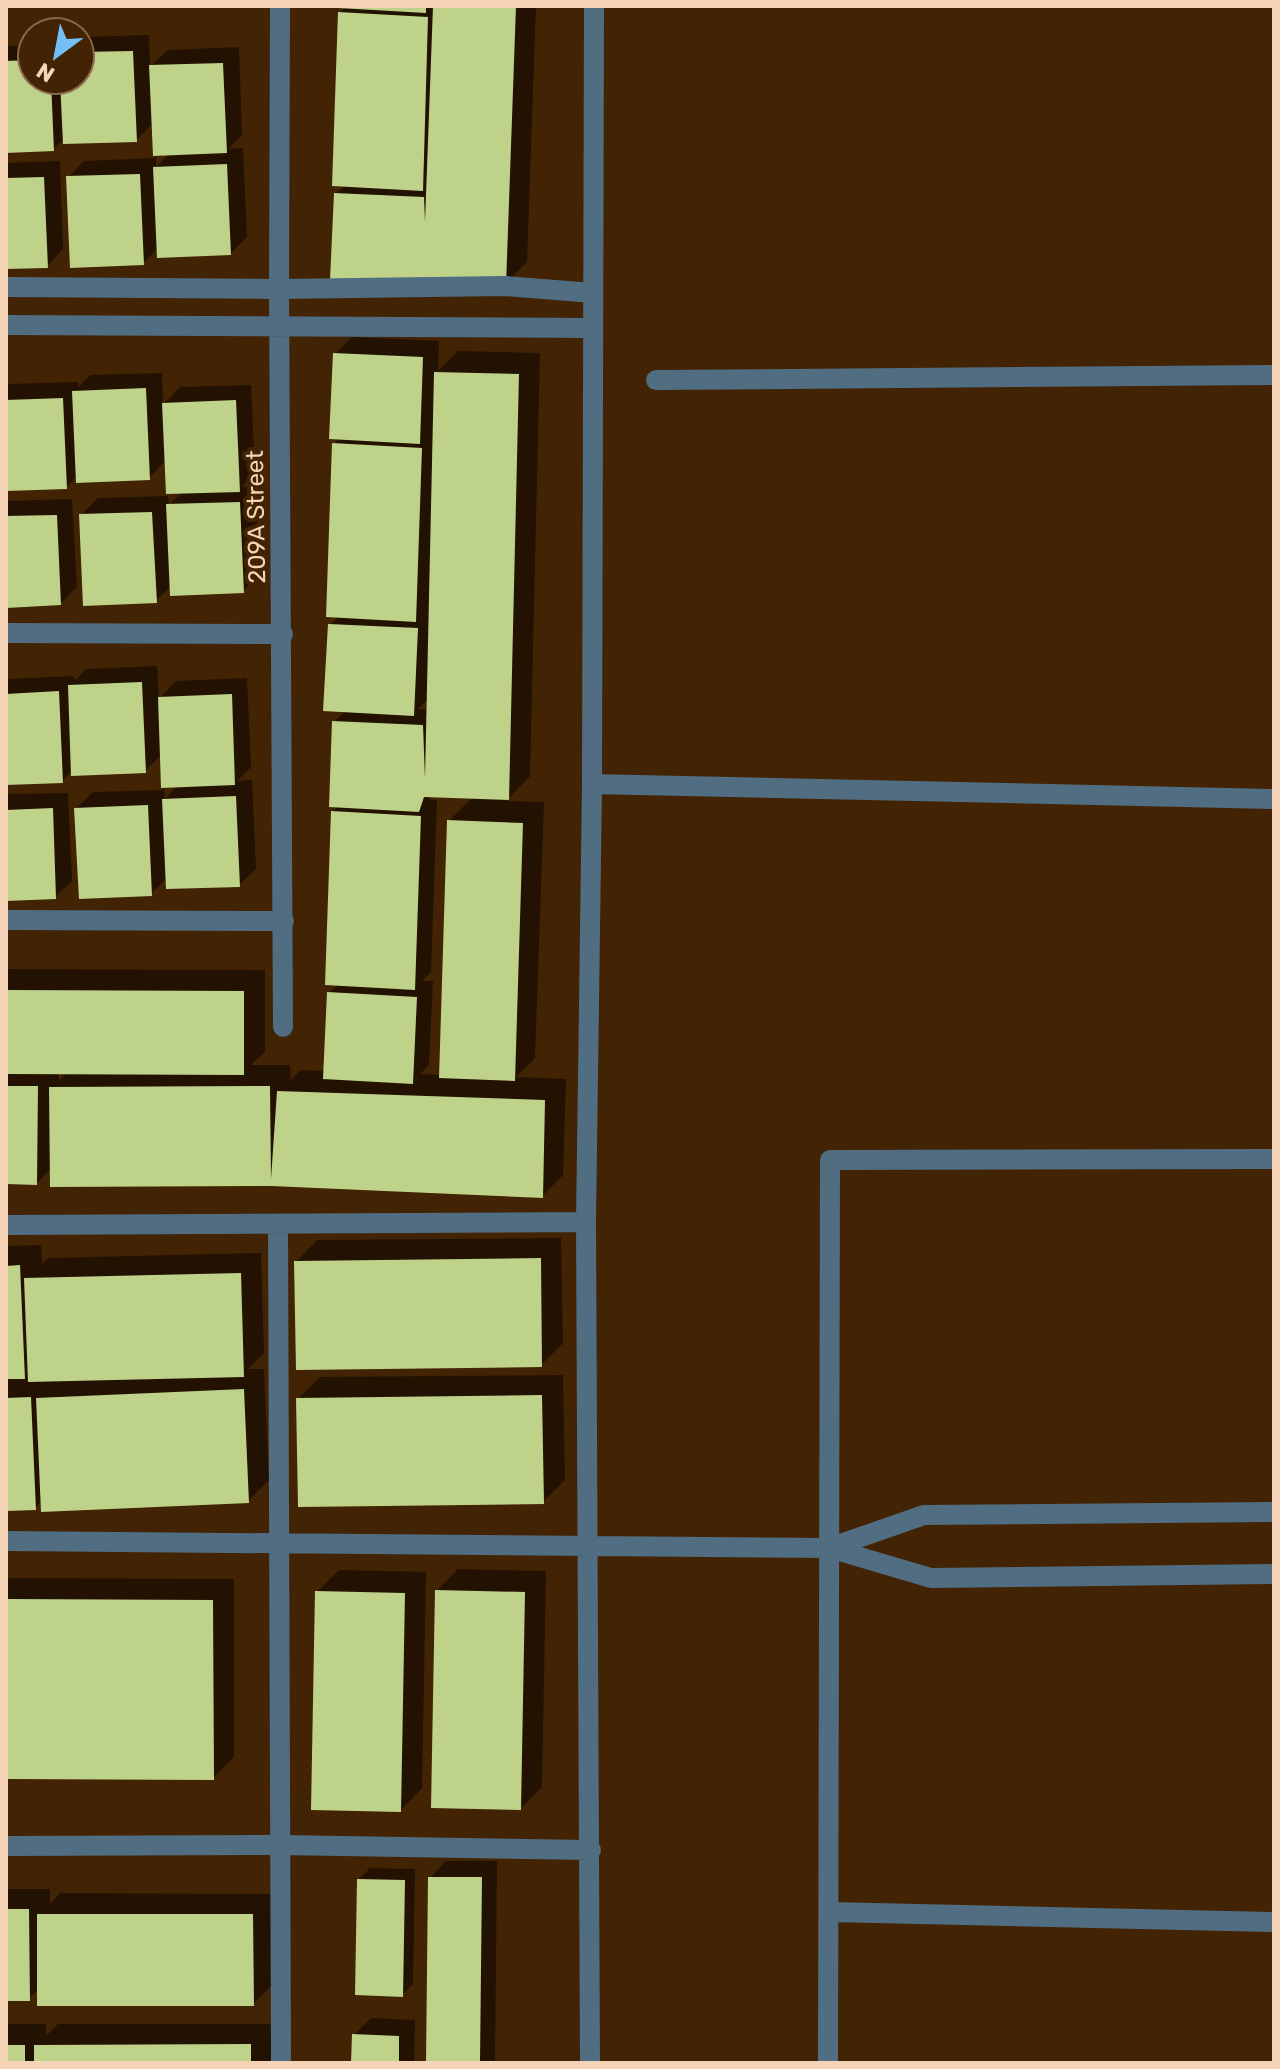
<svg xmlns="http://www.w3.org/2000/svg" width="1280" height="2069" viewBox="0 0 1280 2069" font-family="Rubik,sans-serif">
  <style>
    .shadow { fill: #0007; fill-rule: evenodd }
    .building { fill: #bfd28a }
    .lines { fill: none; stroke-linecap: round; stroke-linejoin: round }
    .minor { stroke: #506d82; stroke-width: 20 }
    .labels { text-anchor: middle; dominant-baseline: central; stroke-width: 8; stroke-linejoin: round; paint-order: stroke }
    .street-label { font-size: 24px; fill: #f5d3b7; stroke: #422303 }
  </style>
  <rect width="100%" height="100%" fill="#422303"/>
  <path class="shadow" d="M338 6H536L527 262 505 284 336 194 345 185 340 13 346 7Z
    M149 35 150 67 168 50 239 47 242 135 228 149 243 148 247 237 231 253 159 247 143 263 68 177 84 161 155 158 154 123 136 140 65 138 53 149 6 151V46L32 45V80H80V37ZM156 154H169L156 167Z
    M60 161 63 249 47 266 6 267V163Z
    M352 337 439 341 438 371 458 351 540 353 530 776 506 801 544 802 535 1058 516 1077 566 1079 563 1175 542 1196 52 1167 37 1183 6 1182V969L265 970V1052L251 1065H290L291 1080 300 1070 325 1071 329 993 338 984 332 812 339 806 334 722 346 710 330 625 339 616 334 444 340 438 335 354ZM429 698 428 709H418ZM433 795 473 797 449 821 441 1075 420 1074 429 1065 433 981H422L431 972 437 800H429ZM59 1072H67L59 1081Z
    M162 373 163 405 180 387 251 385 255 473 242 487 256 486 260 575 243 591 172 585 156 601 81 515 98 498 168 496 169 505 182 492 166 460 149 478 78 475 66 487 6 489 8 384 78 382 79 387 90 375Z
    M72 499 77 587 60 604 6 606V501Z
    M157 666 159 699 176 681 247 678 251 767 237 781 252 780 256 869 239 885 167 878 151 894 76 809 93 792 163 790 162 754 145 771 73 770 62 781 6 783V679L74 676 75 681 86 669ZM178 785 165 799 164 786Z
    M68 793 72 881 55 897 6 899V794Z
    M561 1238 563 1343 541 1365 296 1262 317 1240Z
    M41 1245 42 1264 48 1258 261 1253 264 1353 248 1369H264L269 1480 248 1501 43 1500 35 1508 6 1509V1246Z
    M563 1375 565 1480 543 1502 298 1399 320 1377Z
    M458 1569 546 1571 542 1787 521 1808 437 1591Z
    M339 1570 426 1572 422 1788 401 1810 317 1592Z
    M6 1578 234 1579V1757L213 1778 6 1777Z
    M446 1861H497L495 2063H428L430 1878Z
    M370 1868 415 1869 413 1984 402 1995 359 1879Z
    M6 1889H50V1904L60 1893 274 1894 275 1982 253 2004 39 1988 29 1999H6Z
    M371 2018 415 2020 414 2063H353L354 2035Z
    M6 2024H46V2036L58 2024H272V2063H6Z"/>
  <path class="building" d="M338 6H426V13L338 8Z
    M433 6H516L506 286 330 280 334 193 424 197 425 222Z
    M338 12 428 17 423 191 332 186Z
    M133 51 137 142 63 144 60 80H80V52Z
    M32 60V80H51L54 151 6 153V61Z
    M223 63 227 153 153 156 149 65Z
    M227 164 231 255 157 258 153 167Z
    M140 174 144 265 70 268 66 176Z
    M44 177 48 268 6 269V178Z
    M333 353 423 357 420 444 329 439Z
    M434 372 519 374 509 800 424 797 419 812 329 807 332 721 423 725 425 778Z
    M146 388 150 480 76 483 72 391Z
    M63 398 67 489 6 491V400Z
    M236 400 240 492 166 494 162 403Z
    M332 443 422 448 416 622 326 617Z
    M240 502 244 593 170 596 166 504Z
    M152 512 157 603 83 606 79 514Z
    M57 515 61 605 6 608V516Z
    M328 624 418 628 414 716 323 711Z
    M142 682 146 773 71 776 68 685Z
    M59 691 63 783 6 785V694Z
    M232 694 235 785 161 788 158 697Z
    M236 796 240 887 166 889 162 799Z
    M148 805 152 896 79 899 74 808Z
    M53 808 56 899 6 901V810Z
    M331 811 421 816 415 990 325 985Z
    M447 820 523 823 515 1081 439 1078Z
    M6 990 244 991V1075L6 1074Z
    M327 992 417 997 413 1084 323 1079Z
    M6 1086H38L37 1185 6 1184Z
    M270 1086 271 1179 277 1091 545 1100 543 1198 271 1186 50 1187 49 1087Z
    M541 1258 542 1367 296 1370 294 1261Z
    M20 1265 25 1379H6V1266Z
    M241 1273 244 1377 28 1382 24 1278Z
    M244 1389 249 1503 41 1512 36 1398Z
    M542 1395 544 1504 298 1507 296 1398Z
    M31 1397 36 1510 6 1511V1398Z
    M435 1590 525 1592 521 1810 431 1808Z
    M315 1591 405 1593 401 1812 311 1810Z
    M6 1599 213 1600 214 1780 6 1779Z
    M428 1877H482L480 2063H426Z
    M357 1879 405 1880 403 1997 355 1995Z
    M6 1909H29L30 2001H6Z
    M37 1914H253L254 2006H37Z
    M352 2034 399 2036V2063H351Z
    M251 2044V2063H34V2045Z
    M6 2045H25V2063H6Z"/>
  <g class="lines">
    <path class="minor" d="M280 6 279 289 283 1027
      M6 287 279 289 506 286 593 293
      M6 325 593 328
      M656 380 1274 375
      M6 633 283 634
      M592 784 1274 799
      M6 920 284 921
      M278 1224 281 2063
      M6 1225 586 1222
      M6 1541 829 1548 931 1578 1274 1574
      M829 1548 924 1515 1274 1512
      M6 1846 280 1845 591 1850
      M829 1912 1274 1922
      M590 2063 586 1222 592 784 594 6
      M828 2063 830 1160 1274 1159"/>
  </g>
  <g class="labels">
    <g class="street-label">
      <text transform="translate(256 517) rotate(-91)">209A Street</text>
    </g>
  </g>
  <rect width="1280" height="2069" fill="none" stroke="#f5d3b7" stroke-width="16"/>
  <g transform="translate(56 56) rotate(212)"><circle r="38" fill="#422303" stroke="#8a694b" stroke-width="2"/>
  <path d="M0-6L14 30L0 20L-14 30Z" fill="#74c0f6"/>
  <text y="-12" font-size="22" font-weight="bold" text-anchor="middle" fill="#f5d3b7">N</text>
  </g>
</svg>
